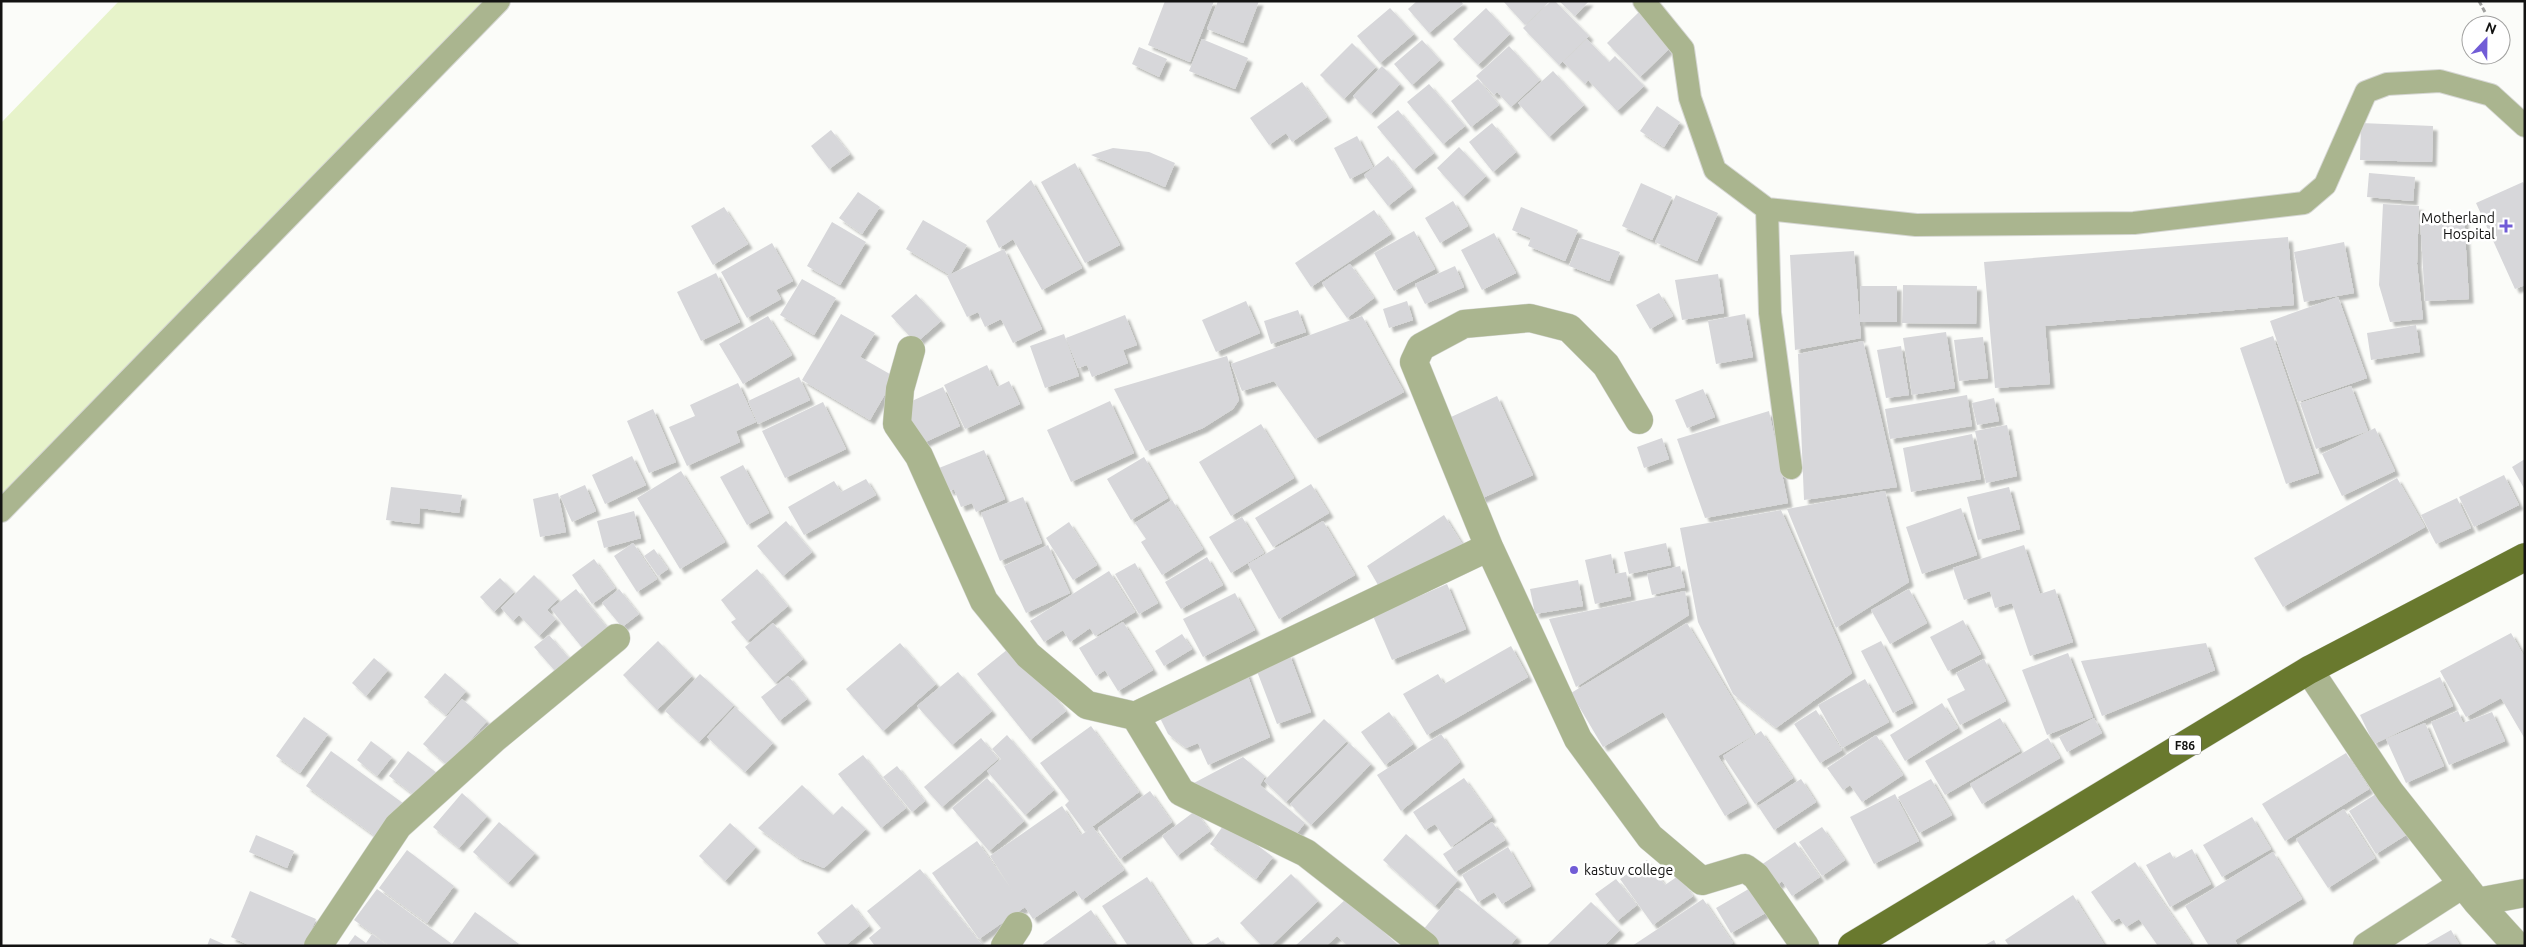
<svg xmlns="http://www.w3.org/2000/svg" width="2526" height="947" viewBox="0 0 2526 947" font-family="Ubuntu,sans-serif">
  <style>
    .green { fill: #e7f3ca }
    .building { fill: #d7d7da; filter: url(#shadow) }
    .lines { fill: none; stroke-linecap: round; stroke-linejoin: round }
    .lane-casing { stroke: #d6d7d4; stroke-width: 24 }
    .street-casing { stroke: #d6d7d4; stroke-width: 29 }
    .primary-casing { stroke: #d6d7d4; stroke-width: 29 }
    .path { stroke: #9fa09e; stroke-width: 3; stroke-dasharray: 5 2.5; stroke-linecap: butt }
    .lane { stroke: #aab58f; stroke-width: 22 }
    .street { stroke: #aab58f; stroke-width: 28 }
    .primary { stroke: #69792e; stroke-width: 28 }
    .poi-dot { fill: #715cd6; stroke: #fff; stroke-width: 2 }
    .labels { text-anchor: middle; dominant-baseline: central; stroke-width: 5; stroke-linejoin: round; paint-order: stroke }
    .shield { fill: #fff; stroke: #5a5a59; stroke-width: 1 }
    .shield-label { font-size: 12px; font-weight: bold; fill: #131312 }
    .poi-label { font-size: 14px; fill: #131312; stroke: #fff; text-anchor: end }
  </style>
  <defs>
    <filter id="shadow"><feDropShadow dx="4.5" dy="4.5" stdDeviation="1" flood-color="#0004"/></filter>
  </defs>
  <rect width="100%" height="100%" fill="#fbfcf9"/>
  <path class="green" d="M119 1H484L1 502V123Z"/>
  <path class="building" d="M1165 1H1214L1190 62 1148 45Z
    M1218 1H1259L1243 43 1207 29Z
    M1417 1H1461L1463 4 1429 33 1408 9Z
    M1503 1H1548L1549 2 1525 25Z
    M1551 1H1555L1589 36 1559 65 1523 28Z
    M1559 1H1589L1575 16Z
    M1390 8 1414 34 1380 63 1357 36Z
    M1486 8 1510 34 1478 65 1453 39Z
    M1640 11 1672 46 1640 77 1607 43Z
    M1202 39 1248 58 1235 89 1189 71Z
    M1587 39 1609 62 1615 56 1644 86 1617 111 1588 80 1585 84 1563 62Z
    M1422 40 1440 60 1412 85 1394 64Z
    M1352 43 1376 67 1344 99 1320 75Z
    M1509 46 1540 80 1511 107 1497 92 1494 95 1476 76Z
    M1139 47 1167 59 1159 77 1132 64Z
    M1382 66 1400 84 1371 114 1353 96Z
    M1553 71 1584 105 1549 137 1518 103Z
    M1478 79 1499 105 1471 127 1451 101Z
    M1302 82 1327 117 1292 142 1286 133 1269 145 1250 118Z
    M1429 84 1465 126 1443 144 1407 102Z
    M1657 106 1680 122 1664 147 1640 131Z
    M1398 110 1434 153 1413 170 1377 127Z
    M1492 123 1516 152 1493 172 1469 142Z
    M2361 123 2433 126 2432 162 2360 160Z
    M831 130 850 154 829 169 811 146Z
    M1357 136 1373 167 1350 179 1334 148Z
    M1459 147 1486 176 1463 197 1437 168Z
    M1113 148 1149 152 1175 163 1165 187 1091 155Z
    M1388 156 1412 187 1388 206 1364 175Z
    M1075 163 1120 245 1085 263 1041 182Z
    M2369 173 2415 177 2413 201 2367 197Z
    M1031 180 1082 268 1042 290 1013 239 999 248 986 221Z
    M2523 182 2525 186V285L2515 289 2476 203Z
    M1641 183 1672 197 1652 240 1622 226Z
    M858 192 880 207 862 234 839 218Z
    M1676 195 1718 213 1697 261 1655 242Z
    M1453 201 1468 226 1440 243 1425 218Z
    M2383 204 2419 206 2417 264 2423 319 2390 322 2379 285Z
    M724 207 748 244 713 265 691 226Z
    M1521 207 1578 230 1565 261 1528 246 1531 238 1512 230Z
    M1374 210 1391 234 1311 287 1295 263Z
    M2464 217 2469 299 2425 301 2420 219Z
    M923 220 967 245 950 275 906 249Z
    M832 222 866 242 840 285 807 266Z
    M1414 231 1435 269 1394 291 1374 253Z
    M1494 233 1516 273 1482 290 1461 250Z
    M2288 237 2294 305 2045 326 2050 384 1995 388 1984 262Z
    M1580 238 1620 252 1609 281 1569 266Z
    M2344 242 2354 293 2304 302 2294 252Z
    M772 243 793 281 776 290 781 299 747 318 721 272Z
    M1004 249 1042 329 1013 343 1001 319 985 327 978 312 967 317 947 276Z
    M1854 251 1861 338 1795 350 1790 255Z
    M1350 264 1374 298 1347 318 1322 283Z
    M1455 266 1464 287 1425 304 1415 284Z
    M716 273 740 322 701 341 677 292Z
    M1718 274 1724 313 1682 320 1675 280Z
    M802 279 836 298 814 335 780 315Z
    M1903 285 1977 286 1976 324 1902 323Z
    M1860 286H1897V322H1860Z
    M1659 293 1673 316 1650 329 1636 305Z
    M916 294 941 321 916 343 891 316Z
    M2338 297 2367 378 2298 402 2270 321Z
    M1246 301 1260 333 1216 352 1202 320Z
    M1407 301 1413 320 1389 328 1383 309Z
    M1298 310 1306 332 1271 344 1264 321Z
    M841 314 875 333 860 357 895 377 870 420 802 380Z
    M1745 314 1753 357 1716 364 1708 321Z
    M1125 315 1137 345 1123 350 1128 363 1092 377 1087 365 1078 368 1066 338Z
    M768 316 792 355 743 384 719 344Z
    M1362 316 1404 392 1315 439 1274 381 1242 391 1231 364Z
    M2416 325 2420 352 2371 360 2367 333Z
    M1946 332 1955 388 1912 395 1903 338Z
    M1064 334 1079 376 1045 388 1030 346Z
    M2273 336 2319 473 2286 484 2240 348Z
    M1983 337 1988 378 1959 381 1954 340Z
    M1863 341 1897 487 1804 500 1798 354Z
    M1901 346 1909 395 1886 398 1877 350Z
    M1227 356 1239 400 1233 409 1203 428 1146 451 1114 389Z
    M987 365 997 387 1009 381 1020 404 965 429 944 385Z
    M799 377 810 400 758 424 748 401Z
    M738 383 756 422 736 431 740 442 687 466 669 427 695 416 690 405Z
    M2351 386 2368 431 2316 449 2300 403Z
    M943 387 960 426 921 444 903 405Z
    M1703 389 1715 417 1687 428 1675 400Z
    M1967 395 1972 426 1890 439 1885 409Z
    M1497 396 1533 475 1476 501 1440 422Z
    M1994 398 1999 421 1977 425 1972 403Z
    M1110 401 1134 453 1071 482 1047 430Z
    M823 402 846 449 785 478 762 431Z
    M653 409 676 462 649 473 627 421Z
    M1769 411 1788 503 1705 518 1677 439Z
    M1261 424 1294 478 1231 516 1199 462Z
    M2007 425 2017 476 1986 483 1975 431Z
    M2375 428 2395 471 2342 496 2322 454Z
    M1972 434 1981 479 1911 492 1903 448Z
    M1662 438 1669 459 1644 468 1637 447Z
    M984 450 1005 499 976 512 972 503 961 507 954 489 949 491 939 468Z
    M632 456 646 485 605 504 592 475Z
    M1144 457 1168 498 1131 520 1107 479Z
    M2525 459V490L2512 467Z
    M743 465 769 513 747 525 720 477Z
    M681 471 725 542 680 569 637 498Z
    M2504 475 2519 505 2474 527 2459 497Z
    M2397 478 2425 527 2283 607 2254 558Z
    M866 479 876 495 804 535 788 507 834 481 841 492Z
    M1311 484 1329 513 1273 547 1255 518Z
    M585 485 596 511 572 522 560 496Z
    M391 487 462 495 459 513 420 508 419 524 386 520Z
    M2009 487 2020 529 1978 540 1967 497Z
    M1885 491 1909 582 1836 628 1787 509Z
    M558 493 566 532 540 537 533 499Z
    M1023 497 1042 543 1000 561 981 513Z
    M2457 498 2471 528 2436 544 2421 515Z
    M1172 500 1203 549 1162 575 1141 542 1146 539 1135 523Z
    M1961 508 1977 555 1922 574 1906 527Z
    M1781 510 1852 673 1776 728 1733 694 1698 622 1680 528Z
    M634 511 641 538 604 548 597 521Z
    M1444 515 1464 547 1381 590 1367 566Z
    M1242 517 1264 553 1231 573 1209 537Z
    M786 521 812 552 783 576 757 546Z
    M1323 521 1355 575 1279 619 1248 564Z
    M1069 522 1097 565 1073 580 1046 538Z
    M633 543 657 579 637 592 614 556Z
    M1666 543 1671 565 1629 574 1624 552Z
    M1048 545 1070 593 1026 613 1004 566Z
    M2024 545 2040 594 2055 589 2073 642 2030 656 2012 603 1995 608 1990 591 1964 600 1953 568Z
    M654 549 668 569 658 576 644 556Z
    M1611 554 1615 574 1626 572 1631 596 1595 604 1585 560Z
    M1207 557 1223 585 1181 609 1165 582Z
    M594 559 615 588 592 604 572 575Z
    M1135 563 1158 603 1139 614 1115 574Z
    M1680 566 1685 587 1652 595 1647 574Z
    M757 569 788 606 747 641 731 622 736 619 721 600Z
    M1109 571 1135 612 1095 636 1090 628 1070 642 1063 630 1044 642 1030 621Z
    M534 575 558 599 547 610 556 619 539 636 519 615 513 621 501 608Z
    M500 578 514 592 494 612 480 597Z
    M1578 580 1583 606 1535 614 1530 589Z
    M1447 584 1466 629 1392 660 1373 616Z
    M576 589 609 630 584 650 551 609Z
    M619 589 639 614 622 627 602 603Z
    M1909 589 1927 623 1890 644 1871 610Z
    M1685 591 1689 615 1576 687 1549 619Z
    M1235 593 1255 630 1203 657 1183 619Z
    M1963 620 1981 654 1948 671 1930 637Z
    M1123 622 1153 670 1118 691 1105 670 1096 676 1079 648Z
    M773 623 803 659 775 683 745 647Z
    M1687 623 1754 735 1718 756 1747 803 1725 816 1663 712 1603 747 1571 693Z
    M2511 633 2525 658V739L2501 698 2466 717 2440 671Z
    M1182 634 1192 649 1164 666 1155 651Z
    M549 635 569 658 555 671 534 647Z
    M658 641 692 676 657 710 623 675Z
    M1881 641 1913 703 1893 713 1861 651Z
    M900 643 936 684 883 731 846 689Z
    M2206 643 2215 670 2102 716 2081 661Z
    M1013 645 1066 711 1030 740 977 674Z
    M1511 646 1528 677 1427 735 1403 694 1438 674 1444 684Z
    M1289 653 1311 712 1277 724 1255 666Z
    M2068 653 2093 717 2047 735 2022 670Z
    M374 658 388 670 366 696 352 683Z
    M1984 659 2006 701 1960 725 1947 699 1965 690 1956 673Z
    M1246 671 1270 737 1208 765 1198 743 1186 748 1168 734 1156 710Z
    M958 672 992 711 952 745 917 706Z
    M445 673 466 691 446 715 424 697Z
    M700 674 734 705 699 742 665 711Z
    M788 676 807 699 779 721 761 697Z
    M2440 677 2453 706 2374 744 2360 715Z
    M1865 679 1889 722 1842 748 1818 705Z
    M462 699 487 721 448 766 423 744Z
    M1942 703 1958 728 1905 761 1890 735Z
    M735 707 773 743 745 772 707 737Z
    M1816 710 1842 750 1820 763 1794 724Z
    M2458 711 2463 723 2492 712 2505 741 2449 765 2431 722Z
    M1389 712 1413 744 1385 765 1361 732Z
    M304 717 328 734 300 773 276 756Z
    M2000 718 2020 751 1945 795 1925 761Z
    M2094 718 2102 733 2067 752 2059 737Z
    M1324 719 1347 741 1286 802 1264 781Z
    M2425 723 2444 766 2406 783 2386 739Z
    M1091 726 1139 792 1085 832 1065 805 1069 801 1040 763Z
    M1761 731 1793 778 1755 804 1723 756Z
    M1441 734 1460 762 1401 811 1377 775Z
    M1007 735 1054 790 1025 815 987 771 1001 759 992 749Z
    M1876 735 1903 775 1862 802 1850 785 1843 790 1827 768Z
    M981 738 998 759 942 807 924 787Z
    M2048 738 2060 758 1982 804 1970 784Z
    M371 741 392 757 377 776 357 760Z
    M1349 743 1371 764 1311 825 1290 804Z
    M331 751 407 806 382 841 306 786Z
    M408 751 441 776 422 801 389 776Z
    M2346 753 2369 789 2285 841 2262 804Z
    M863 755 906 808 881 828 838 774Z
    M1243 757 1265 776 1260 785 1305 823 1290 842 1192 784Z
    M897 766 925 801 912 812 883 777Z
    M987 778 1024 821 989 851 952 808Z
    M1464 778 1492 817 1451 847 1435 824 1425 830 1413 812Z
    M1801 779 1816 802 1774 830 1758 806Z
    M1931 779 1952 815 1919 833 1898 797Z
    M802 785 833 815 842 806 866 829 824 868 799 858 758 828Z
    M1150 791 1172 822 1120 859 1098 828Z
    M2379 792 2406 835 2376 854 2349 811Z
    M462 793 487 816 459 848 433 827Z
    M1895 794 1919 841 1874 864 1850 817Z
    M1062 806 1081 835 1093 827 1124 870 1082 900 1075 890 1033 919 1025 907 979 939 932 873 977 841 1012 890 990 856Z
    M2344 809 2375 858 2328 888 2296 839Z
    M1195 811 1210 831 1177 856 1162 836Z
    M2252 817 2271 849 2222 877 2203 845Z
    M499 822 535 853 508 883 473 852Z
    M1226 822 1273 857 1256 879 1210 844Z
    M1492 822 1505 840 1455 872 1443 854Z
    M730 823 756 847 725 881 699 856Z
    M1822 827 1845 860 1822 876 1799 842Z
    M1406 834 1458 880 1435 906 1383 860Z
    M256 835 294 851 287 868 249 852Z
    M1795 842 1820 877 1792 896 1782 881 1776 886 1761 865Z
    M1508 847 1531 886 1502 904 1494 892 1478 902 1462 875Z
    M2192 849 2211 884 2170 907 2146 865 2170 852 2174 859Z
    M407 850 454 886 427 923 379 888Z
    M2273 852 2302 899 2235 940 2238 946H2209L2185 906Z
    M1647 860 1665 885 1678 876 1693 896 1653 925 1620 879Z
    M2135 862 2191 943 2187 946H2158L2139 919 2126 927 2119 918 2112 922 2091 892Z
    M920 869 983 946H875L869 938 881 928 867 911Z
    M1291 874 1318 901 1271 946H1262L1240 923Z
    M1147 877 1192 946H1128L1102 906Z
    M1616 879 1637 905 1617 921 1595 894Z
    M1752 887 1767 912 1731 933 1716 908Z
    M1457 888 1517 937 1510 946H1442L1423 930Z
    M377 889 452 944 475 912 519 944 390 946 354 920Z
    M250 891 316 919 304 946H251L231 937Z
    M2073 895 2105 946H2009L2005 940Z
    M1347 898 1398 945 1348 946 1337 936 1326 946H1295Z
    M1703 899 1733 943 1728 946H1632Z
    M1591 902 1620 930 1604 946H1546Z
    M852 904 869 926 845 946H827L817 933Z
    M1091 910 1116 946H1044L1043 944Z
    M2451 930 2460 946H2423Z
    M372 934 388 946H347L355 935 366 943Z
    M1218 937 1224 946H1203Z
    M210 938 228 946H207Z
    M1994 940 1997 946H1983Z"/>
  <g class="lines">
    <g class="lane-casing">
      <path id="lane" d="M1644 1 1683 49 1690 98 1715 170 1767 209 1916 225 2134 223 2304 203 2325 185 2366 92 2387 84 2440 81 2491 95 2525 126
        M1767 209 1770 313 1791 468
        M1 511 499 1"/>
    </g>
    <g class="street-casing">
      <path id="street" d="M911 350 900 389 897 424 919 456 984 601 1028 655 1087 705 1135 716 1181 792 1306 853 1425 946
        M1639 420 1606 365 1569 328 1530 318 1464 324 1421 347 1414 362 1489 547 1578 739 1650 837 1702 881 1745 868 1756 876 1805 946
        M2309 670 2390 792 2477 902 2517 946
        M1135 716 1489 547
        M2477 902 2525 893
        M318 946 398 826 495 738 616 638
        M1005 946 1018 926
        M2367 946 2463 884"/>
    </g>
    <g class="primary-casing">
      <path id="primary" d="M1852 946 2309 670 2525 557"/>
    </g>
    <path class="path" d="M2479 1 2486 14"/>
    <use href="#lane" class="lane"/>
    <use href="#street" class="street"/>
    <use href="#primary" class="primary"/>
  </g>
  <g class="poi-dot">
    <path d="M2503.5 218.5h5v5h5v5h-5v5h-5v-5h-5v-5h5z"/>
    <circle cx="1574" cy="870" r="5"/>
  </g>
  <g class="labels">
    <rect class="shield" x="2169" y="735.5" width="32" height="19" rx="4"/>
    <g class="shield-label">
      <text x="2185" y="745">F86</text>
    </g>
    <g class="poi-label">
      <text x="2495" y="218">Motherland<tspan x="2495" dy="16">Hospital</tspan></text>
      <text x="1584" y="870" text-anchor="start">kastuv college</text>
    </g>
  </g>
  <rect width="2526" height="947" fill="none" stroke="#131312" stroke-width="5"/>
  <g transform="translate(2486 40) rotate(22)"><circle r="24" fill="#ffffff" stroke="#a1a1a0"/>
  <path d="M0-4L9 19L0 12L-9 19Z" fill="#715cd6"/>
  <text y="-8" font-size="14" font-weight="bold" text-anchor="middle" fill="#131312">N</text>
  </g>
</svg>
